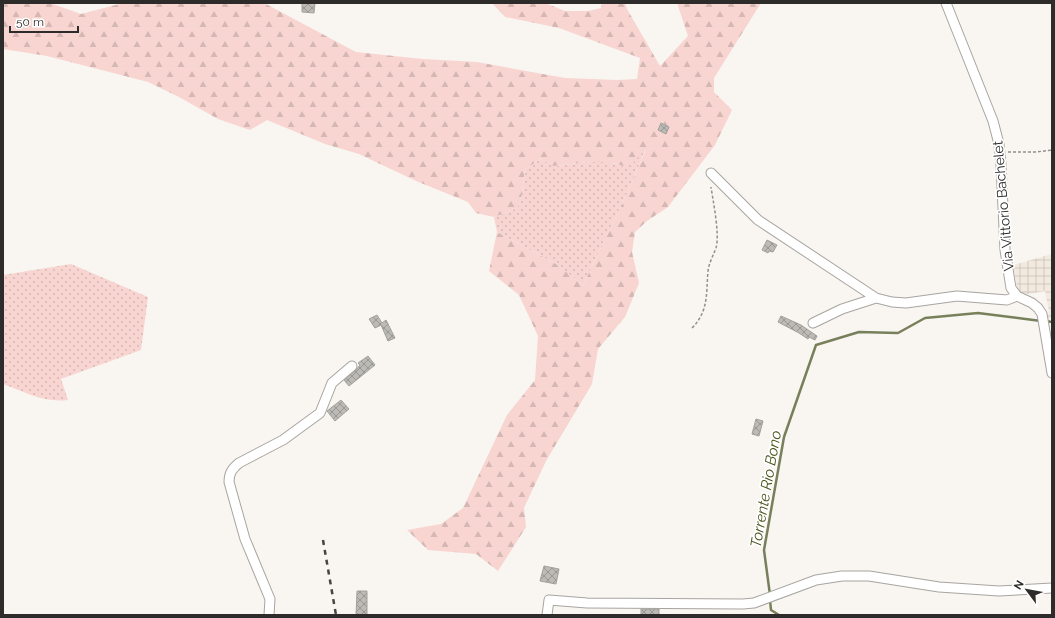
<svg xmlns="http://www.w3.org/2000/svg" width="1055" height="618" viewBox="0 0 1055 618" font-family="Raleway,sans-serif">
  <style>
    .industrial { fill: url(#industrial-grid) }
    .green { fill: url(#green-dots) }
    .forest { fill: url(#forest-firs) }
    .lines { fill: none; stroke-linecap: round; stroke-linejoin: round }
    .stream { stroke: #78805b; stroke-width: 2.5 }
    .building { fill: url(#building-cross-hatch); stroke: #a2a19d }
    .minor-casing { stroke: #a8a5a1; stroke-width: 11 }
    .path { stroke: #928f8d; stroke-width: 1.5; stroke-dasharray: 3 2; stroke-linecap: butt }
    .minor { stroke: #fff; stroke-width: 9 }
    .rail { stroke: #464543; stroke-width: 2.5; stroke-dasharray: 5 5; stroke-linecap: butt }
    .labels { text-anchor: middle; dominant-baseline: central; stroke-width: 3.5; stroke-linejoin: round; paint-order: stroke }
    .street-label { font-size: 14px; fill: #2d2c2a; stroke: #fff }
    .water-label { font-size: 15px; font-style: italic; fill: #4b551b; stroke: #fff }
  </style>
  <defs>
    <pattern id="industrial-grid" width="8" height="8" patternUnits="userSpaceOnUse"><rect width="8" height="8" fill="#f2e9df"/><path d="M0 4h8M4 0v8" fill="none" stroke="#d0c8c0"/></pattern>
    <pattern id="green-dots" width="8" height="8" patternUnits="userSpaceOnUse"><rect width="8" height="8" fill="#f8d5d1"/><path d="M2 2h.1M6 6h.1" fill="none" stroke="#d5b7b4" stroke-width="1.8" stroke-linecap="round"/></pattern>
    <pattern id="forest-firs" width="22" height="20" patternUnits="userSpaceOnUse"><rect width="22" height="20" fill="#f8d5d1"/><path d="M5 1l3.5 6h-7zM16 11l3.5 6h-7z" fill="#d5b7b4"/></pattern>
    <pattern id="building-cross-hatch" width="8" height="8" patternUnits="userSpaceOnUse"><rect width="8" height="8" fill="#bbbab5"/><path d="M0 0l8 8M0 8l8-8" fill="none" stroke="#989793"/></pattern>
  </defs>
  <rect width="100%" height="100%" fill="#f9f5f1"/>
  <path class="industrial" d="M1052 254V318L1047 319 1049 311 1045 291 1023 295 1017 288 1013 265Z"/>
  <path class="green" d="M646 148 631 185 583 285 556 264 497 232 494 217 517 208 521 200 525 169 541 159 554 166 589 162H608L624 166Z
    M71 264 148 297 141 350 61 379 68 400C44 403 25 392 3 384V275Z"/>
  <path class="forest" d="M3 3H50L81 14 123 3H264L356 52 423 59 477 62 565 78 617 80 637 79 640 58 559 28 505 17 492 3H545L565 11H588L601 8 602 3H625L627 9 660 66 688 36 677 3H761L714 78V92L732 110 715 145 668 207 647 221 635 232 632 252 639 283 625 317 598 349 592 384 546 461 524 508 526 527 498 571 476 554 428 550 407 530 441 524 463 508 507 415 535 380 538 336 519 295 489 271 497 232 556 264 583 285 631 185 646 149 631 165 624 166 608 162H589L553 166 541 159 525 169 521 200 517 208 494 217 476 213 468 202 416 181 359 154 325 144 267 120 250 130 218 119 179 97 148 82 47 56 3 49Z"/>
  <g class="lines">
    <path class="stream" d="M1046 321 1052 322
      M770 595 764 550 784 437 816 345 859 332 898 333 925 318 978 313 1041 321
      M770 600 771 610 779 615"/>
  </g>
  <path class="building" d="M302 3H315L314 13 302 12Z
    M661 123 669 127 666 134 658 130Z
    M767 240 777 245 773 252 769 251 768 253 762 250Z
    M377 315 382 323 386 320 395 338 388 341 381 325 375 328 369 319Z
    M781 316 801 325 817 336 815 340 809 337 808 339 799 333 778 322Z
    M368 356 375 365 349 386 344 380 356 370 360 365 358 363Z
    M341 400 349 409 335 421 327 411Z
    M756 419 763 421 759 436 752 434Z
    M544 566 559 569 556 584 540 581Z
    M357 591H367V615H356Z
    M641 609H659V615H641Z"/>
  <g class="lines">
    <g class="minor-casing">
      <path id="minor" d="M946 3 993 121 999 144 1001 165 1005 250 1011 288 1017 296 1032 303 1038 308 1042 314 1052 373
        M711 173 758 220 876 298 892 302 906 303 957 296 1007 300 1017 296
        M813 323 842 309 876 298
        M269 615 270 599 245 539 229 482C229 473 232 469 239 463L283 440 320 413 332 383 352 366
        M547 615 549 600 587 603 743 604 754 603 816 580 842 576H869L939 587 999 591 1052 588"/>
    </g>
    <path class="path" d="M1008 152H1036L1052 150
      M692 328C709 311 706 293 708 271 709 263 713 256 716 248 720 234 713 201 711 187"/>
    <use href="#minor" class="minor"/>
    <path class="rail" d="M323 540 336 615"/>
  </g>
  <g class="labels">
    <g class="street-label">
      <text transform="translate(1003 206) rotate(-95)">Via Vittorio Bachelet</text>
    </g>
    <g class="water-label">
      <text transform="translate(766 489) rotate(-80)">Torrente Rio Bono</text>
    </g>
  </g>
  <rect width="1055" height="618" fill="none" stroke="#2d2c2a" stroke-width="8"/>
  <g transform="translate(1027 590) rotate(302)" stroke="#ffffff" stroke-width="3" paint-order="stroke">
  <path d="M0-3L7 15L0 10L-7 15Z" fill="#2d2c2a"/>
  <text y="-6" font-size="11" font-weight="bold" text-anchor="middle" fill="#2d2c2a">N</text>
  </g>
  <path d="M10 26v6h68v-6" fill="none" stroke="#2d2c2a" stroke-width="2"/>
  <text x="16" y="26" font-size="12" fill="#2d2c2a" stroke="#ffffff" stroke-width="3" paint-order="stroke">50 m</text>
</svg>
